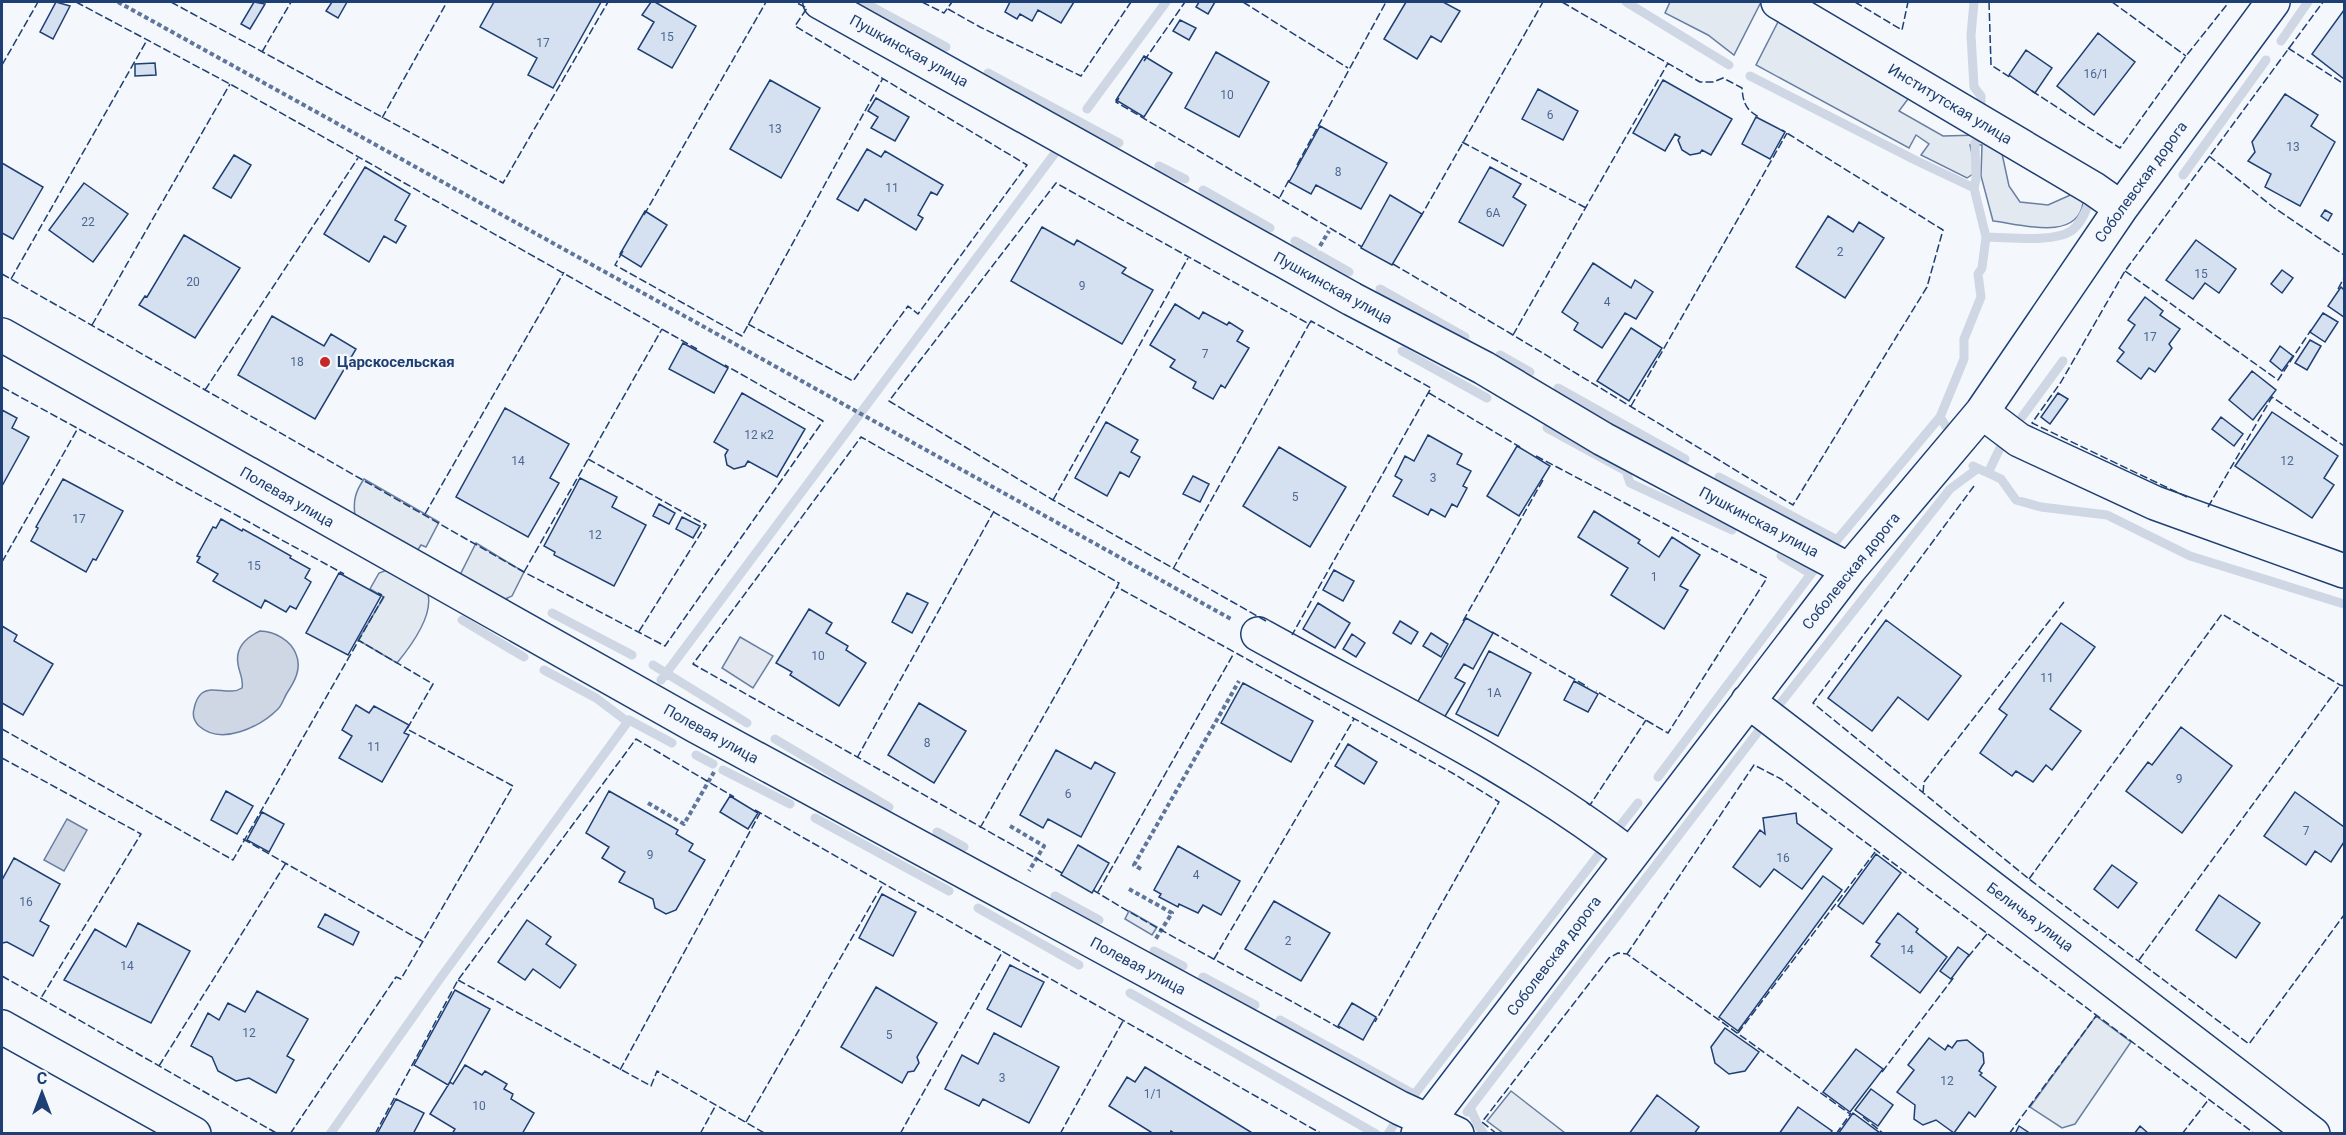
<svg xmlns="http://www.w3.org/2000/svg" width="2346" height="1135" viewBox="0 0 2346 1135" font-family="Roboto,sans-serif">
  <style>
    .green { fill: #e3e9f0; stroke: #687fa3; stroke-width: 1.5 }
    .parking { fill: #e3e8f0; stroke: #687fa3; stroke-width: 1.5 }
    .water { fill: #cfd7e4; stroke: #687fa3; stroke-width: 1.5 }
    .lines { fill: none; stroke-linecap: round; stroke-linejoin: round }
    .stream { stroke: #cfd7e4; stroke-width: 9 }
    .building { fill: #d5e0f0; stroke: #1d3f73; stroke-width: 1.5 }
    .minor-casing { stroke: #1d3f73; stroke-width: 36 }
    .path { stroke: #5e769c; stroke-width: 4; stroke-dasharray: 4.5 3; stroke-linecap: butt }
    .minor { stroke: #f4f7fb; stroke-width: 33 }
    .fence { stroke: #1d3f73; stroke-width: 1.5; stroke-dasharray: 8 3; stroke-linecap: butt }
    .poi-dot { fill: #c62828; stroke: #f4f7fb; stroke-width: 2 }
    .labels { text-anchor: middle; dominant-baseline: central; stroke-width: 4.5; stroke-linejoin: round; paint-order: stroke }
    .number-label { font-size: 12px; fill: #4b6792 }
    .street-label { font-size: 15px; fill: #1d3f73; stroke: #f4f7fb }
    .poi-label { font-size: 15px; font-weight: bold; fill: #1d3f73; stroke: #f4f7fb; text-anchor: start }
  </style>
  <rect width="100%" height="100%" fill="#f4f7fb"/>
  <path class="green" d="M1670 2H1761L1734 55 1708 35 1665 13Z
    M1792 19 1911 95 1899 111 1943 136 1980 135 2001 149 2009 186 2020 202 2048 205 2075 193 2083 203C2077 242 2020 224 1993 221L1981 176 1982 145H1970L1976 172 1967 178 1921 155 1929 144 1916 135 1909 148 1756 65 1778 22Z
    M364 479 439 522 426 547 421 545 417 551 355 516C353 501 355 492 364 479Z
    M476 543 524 572 512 596 503 600 460 575Z
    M387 570 428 594C433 616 411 646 397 663L358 640 384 597 370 589 379 573Z
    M1129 911 1157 927 1152 935 1125 919Z
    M2096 1016 2131 1042 2075 1124 2062 1128 2030 1107Z
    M1511 1091 1565 1133H1503L1487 1121Z"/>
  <path class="parking" d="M740 637 773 656 753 688 722 668Z"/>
  <path class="water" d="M260 631C275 631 291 641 296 654 302 668 295 681 287 693 284 698 282 705 278 709 260 727 221 746 199 726 194 721 192 716 194 709 195 704 197 697 202 693 212 685 230 696 242 688 244 679 239 673 238 664 235 647 247 637 260 631Z
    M67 819 87 830 64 871 44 860Z"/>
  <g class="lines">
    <path class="stream" d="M863 2 946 47
      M1626 2 1729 65
      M1974 2 1971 35 1974 87 1981 96V103
      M2281 41 2308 2
      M988 73 1119 143
      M1750 76 1917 161 1974 188
      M1087 109 1166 2
      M1159 166 1185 179
      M2183 175 2266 60
      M1203 190 1270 228
      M1986 237C2008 237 2053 243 2071 231 2080 225 2085 213 2089 203
      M1295 241 1314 252
      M1319 255 1349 272
      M1380 289 1465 337
      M1402 351 1487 398
      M1500 355 1530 372
      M1558 388 1685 459
      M2022 417 2063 361
      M1547 428 1626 471 1630 483 1732 530
      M1947 428 1940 417 1964 359V339L1981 297 1978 274 1982 268 1986 237 1974 188 1976 179 1975 143
      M1973 466 2001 479 2016 500 2041 507 2107 515 2190 556 2344 604
      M1988 473 2001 446
      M1719 477 1837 540 1940 417
      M1781 556 1811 574
      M552 613 632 655
      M462 620 524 657
      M653 665 747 723
      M544 670 596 698 628 722
      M661 680 1055 153
      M1779 705 1950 489 1977 469
      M775 739 889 807
      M696 755 713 764
      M723 770 790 804
      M1658 777 1814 570
      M815 818 949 891
      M1616 831 1638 803
      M937 832 964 847
      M1055 896 1099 920
      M978 908 1079 965
      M1154 951 1183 966
      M1203 977 1255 1005
      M1130 993 1376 1134
      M1280 1020 1415 1095
      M1411 1099 1603 849
      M1470 1108 1478 1125 1484 1134
      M1467 1112 1757 733
      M330 1134 439 980 629 720 672 743
      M1388 1134 1396 1121"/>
  </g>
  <path class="building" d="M56 2 70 6 53 39 40 32Z
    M254 2 265 4 250 29 241 24Z
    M332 2H347L338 18 326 11Z
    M494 2H601L553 88 528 75 537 58 480 27Z
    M651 2H655L696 26 672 68 638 49 654 22 642 15Z
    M1010 2H1074L1061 23 1038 10 1032 21 1020 14 1017 19 1005 12Z
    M1199 2H1215L1208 14 1196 7Z
    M1406 2H1443L1460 11 1441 42 1431 36 1417 59 1384 39Z
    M2344 10V79L2312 54Z
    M1180 20 1196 28 1189 40 1173 31Z
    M2098 33 2135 62 2094 115 2057 86Z
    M2026 50 2052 68 2035 93 2009 75Z
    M1216 52 1269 82 1239 137 1185 108Z
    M1144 56 1172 73 1144 117 1116 100Z
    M155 63 156 75 135 76V64Z
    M770 80 820 108 781 178 730 149Z
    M1663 80 1732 119 1711 155 1702 150 1700 153 1690 155 1682 150 1678 140 1680 137 1675 134 1665 151 1633 133Z
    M1538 89 1578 111 1563 140 1522 119Z
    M2285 94 2318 115 2311 126 2335 142 2300 206 2265 187 2271 174 2248 161 2255 152 2252 142Z
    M876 98 909 117 895 141 871 128 878 117 868 111Z
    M1756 117 1785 132 1770 159 1742 144Z
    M1320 126 1387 163 1361 209 1316 185 1311 194 1289 182Z
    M867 149 881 157 885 151 943 185 937 195 931 192 918 215 923 218 916 230 865 199 858 211 837 199Z
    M234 155 251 165 231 198 213 188Z
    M2 163 43 187 13 239 2 233Z
    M365 167 410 194 395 220 406 226 396 243 384 236 369 262 324 234Z
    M1490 167 1521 184 1513 197 1526 205 1503 246 1459 222Z
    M84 183 128 214 93 262 49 230Z
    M1390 195 1422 214 1392 265 1361 248Z
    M2325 210 2332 214 2328 221 2321 216Z
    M645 211 667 225 641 267 620 254Z
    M1828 216 1853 232 1859 222 1884 238 1845 298 1796 267Z
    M1042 227 1074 245 1077 240 1126 268 1122 273 1153 290 1122 344 1011 281Z
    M184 235 240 268 195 338 139 305 145 296 147 297Z
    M2196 240 2236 269 2219 293 2205 283 2193 299 2166 280Z
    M1593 263 1631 288 1635 280 1653 292 1636 319 1625 313 1602 348 1574 330 1578 323 1562 312Z
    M2282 270 2293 278 2282 293 2271 284Z
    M2341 287 2344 290V317L2328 306Z
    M2145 297 2163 311 2160 315 2180 329 2169 344 2172 348 2155 372 2149 368 2141 379 2117 361 2124 352 2119 348 2135 325 2128 320Z
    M1175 304 1199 319 1203 312 1227 325 1229 322 1243 331 1237 341 1249 348 1225 388 1221 385 1213 399 1193 388 1196 382 1170 367 1175 360 1150 345Z
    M2323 313 2338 322 2325 342 2310 332Z
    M272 316 324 346 331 334 356 349 315 419 238 375Z
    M1631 328 1662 348 1629 401 1597 381Z
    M2310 340 2321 346 2307 370 2295 363Z
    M683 343 728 368 714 393 669 369Z
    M2280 346 2293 356 2282 371 2270 361Z
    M2252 371 2276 390 2253 420 2229 400Z
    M742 393 805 429 777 477 748 461 745 466 734 469 727 465 725 455 728 450 714 442Z
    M2058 393 2068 399 2050 424 2041 417Z
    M505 408 569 444 550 478 559 483 528 537 456 497Z
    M2 410 17 418 12 428 29 437 2 486Z
    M2272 412 2338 456 2324 478 2334 485 2312 518 2235 466Z
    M2221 417 2243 434 2234 446 2212 429Z
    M1106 422 1138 440 1131 452 1140 457 1129 477 1120 472 1107 496 1075 478Z
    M1428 435 1462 454 1457 464 1471 471 1463 486 1467 488 1457 507 1452 504 1445 517 1431 509 1428 515 1393 496 1402 480 1395 476 1405 456 1414 461Z
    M1517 446 1550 466 1519 516 1487 496Z
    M1279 447 1346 487 1310 547 1243 506Z
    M1193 476 1209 484 1200 502 1183 494Z
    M580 478 617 497 612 507 646 525 614 586 554 555 555 552 544 546Z
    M63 479 123 511 96 560 93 559 86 572 31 541 38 528 36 527Z
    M659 504 675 513 669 524 653 516Z
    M1594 511 1640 540 1638 543 1659 557 1672 537 1700 555 1680 586 1688 590 1664 629 1611 595 1628 568 1578 537Z
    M682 517 700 526 693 538 676 529Z
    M221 519 242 531 243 529 291 556 290 558 310 569 305 578 311 582 296 609 290 606 286 612 265 600 261 608 213 581 218 574 197 562 200 557 197 556 213 527 216 528Z
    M1334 570 1354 581 1343 601 1323 590Z
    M339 573 381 596 348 655 306 633Z
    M907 593 928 603 912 633 892 622Z
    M1318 603 1350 623 1335 648 1303 629Z
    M809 609 832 623 826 633 848 646 846 650 866 663 839 706 790 675 792 672 776 663Z
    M1466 618 1493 633 1473 669 1464 664 1455 678 1465 683 1444 718 1417 703Z
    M1886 620 1961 676 1928 720 1898 697 1872 731 1828 698Z
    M1400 621 1418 632 1411 644 1393 633Z
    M2061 623 2095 647 2050 709 2081 731 2052 770 2046 765 2033 782 2016 771 2012 776 1980 753 2007 715 1999 709Z
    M2 626 17 635 14 641 53 664 23 715 2 703Z
    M1431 633 1448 644 1441 657 1423 646Z
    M1352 634 1365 643 1356 657 1343 649Z
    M1489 651 1531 673 1498 736 1456 714Z
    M1574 681 1598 694 1588 712 1564 700Z
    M1243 683 1313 721 1291 762 1221 723Z
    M919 703 966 731 934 783 888 755Z
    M356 705 369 713 374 706 409 725 404 733 409 735 382 782 339 758 352 736 342 730Z
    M2181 727 2232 766 2182 833 2126 791 2148 762 2152 765Z
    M1348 744 1377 762 1364 784 1335 766Z
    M1056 750 1091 769 1095 762 1115 773 1081 837 1048 819 1043 828 1020 815Z
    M226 791 253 806 237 834 211 820Z
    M609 791 678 830 676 834 693 844 689 851 705 860 676 910 666 914 655 908 653 899 619 882 625 872 602 858 609 847 586 833Z
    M2295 792 2344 827V842L2331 862 2315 851 2306 865 2264 836Z
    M730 796 758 813 748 829 720 812Z
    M262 812 284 824 269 852 247 840Z
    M1796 813 1797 823 1832 849 1802 889 1774 869 1760 887 1733 867 1760 830 1765 834 1763 818Z
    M1078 845 1109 863 1092 893 1061 875Z
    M1178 846 1240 881 1221 915 1203 905 1198 913 1179 904 1178 907 1159 897 1161 894 1154 890Z
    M1876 854 1901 873 1863 924 1838 906Z
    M14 858 60 884 40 921 49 926 33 956 7 942 2 943V880Z
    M2112 865 2137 883 2118 908 2094 889Z
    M1823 876 1842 890 1738 1031 1719 1017Z
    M882 894 916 912 893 956 859 938Z
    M2219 895 2260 923 2236 958 2196 930Z
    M1274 901 1330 933 1301 981 1245 949Z
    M1898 913 1918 929 1916 932 1947 957 1920 993 1871 956 1880 944 1876 942Z
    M325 914 359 932 353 945 318 927Z
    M527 920 551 937 546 944 576 965 560 988 533 969 525 980 498 962Z
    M138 923 190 951 151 1023 64 980 95 929 126 947Z
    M1958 947 1969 955 1951 979 1940 971Z
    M1010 965 1044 982 1021 1027 987 1009Z
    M876 987 937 1023 917 1057 919 1063 914 1071 908 1072 902 1083 841 1047Z
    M455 990 490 1009 448 1085 414 1065Z
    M257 991 308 1019 287 1056 294 1060 276 1093 249 1078 236 1081 218 1071 212 1057 191 1046 208 1013 219 1020 228 1003 245 1012Z
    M1352 1003 1376 1017 1363 1040 1338 1026Z
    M1725 1028 1759 1052 1745 1071 1729 1074 1715 1063 1711 1047Z
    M994 1033 1059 1067 1029 1123 983 1099 979 1106 945 1089 962 1055 978 1064Z
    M1929 1038 1945 1050 1948 1045 1952 1048 1957 1041 1967 1040 1983 1053 1984 1063 1979 1071 1982 1073 1980 1075 1996 1087 1975 1117 1969 1112 1954 1133 1936 1120 1923 1125 1914 1119 1915 1105 1897 1092 1914 1070 1908 1065Z
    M1856 1049 1883 1069 1850 1112 1823 1092Z
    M465 1065 482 1075 485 1071 507 1084 504 1089 513 1094 511 1099 534 1113 522 1134H452L455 1129 430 1114 450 1082 453 1084Z
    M1145 1067 1254 1134H1175L1171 1131 1170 1134H1154L1109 1106 1127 1077 1135 1082Z
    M1871 1089 1893 1105 1878 1126 1855 1110Z
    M1657 1095 1699 1127 1694 1134H1629Z
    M396 1099 424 1113 413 1134H377Z
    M1798 1107 1832 1131 1830 1134H1779Z
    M1853 1113 1880 1133V1134H1838Z
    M2019 1126 2031 1134H2015Z
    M2140 1126 2149 1134H2134Z"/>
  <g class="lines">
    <g class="minor-casing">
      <path id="minor" d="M820 2 1352 299 1484 368 1603 439 1849 570
        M1778 2 2094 189 2121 208
        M2 335 696 726 1400 1108 1457 1134
        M1982 412 2019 440 2155 503 2344 571
        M1258 634C1384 704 1516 767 1630 855
        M1748 701 2313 1134
        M2 1027 194 1134
        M1418 1134 1849 570 1982 412 2121 208 2273 2"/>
    </g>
    <path class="path" d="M118 2 1231 619
      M1320 246 1329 231
      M648 803 684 824 714 772
      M1010 826 1044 846 1029 871
      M1141 869 1134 865 1239 681
      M1129 889 1172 913 1155 940"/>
    <use href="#minor" class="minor"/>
    <path class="fence" d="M76 2 230 84 697 349
      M171 2 503 183 608 2
      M922 2 944 13 952 2
      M1243 2 1348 68
      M1562 2 1700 82H1713L1723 78 1742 88C1743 103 1746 110 1759 117
      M1855 2 1902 30 1908 2
      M1989 2 1991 65 2011 78
      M2112 2 2186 56
      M948 9 980 27 1081 76 1131 2
      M2288 48 2344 84
      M262 52 291 2
      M1144 61 1185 2
      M2 65 38 2
      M2032 91 2120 148 2186 56 2229 2
      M1119 98 1116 102 1362 247
      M382 118 447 2
      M1462 142 1586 208
      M2209 156 2273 207 2344 255
      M1297 165 1386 2
      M1280 197 1290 178
      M644 215 766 2
      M1420 218 1543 2
      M623 251 615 265 742 336 883 78
      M1393 264 1513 335 1793 505 1927 287 1943 230 1782 130
      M2125 271 2278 380 2311 330
      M2 274 524 572 665 646 823 421 725 365
      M11 279 147 40
      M2338 289 2344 278
      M748 324 853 381 908 306 918 314 1027 165 795 26 807 8 795 2
      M92 325 230 84
      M1513 335 1668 63
      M2 387 344 574
      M205 390 358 158
      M1429 393 1520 447
      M1631 406 1787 133
      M1536 456 1767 578 1668 733 1596 691
      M588 459 706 525 638 633
      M1974 486 1813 703 2029 879 2249 1044 2344 915
      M2187 497 2032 423 2061 382 2125 271 2323 2
      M1053 500 1188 258
      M2208 507 2272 397 2344 446
      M425 514 564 272
      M2 562 78 428
      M1173 569 1309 324
      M524 572 662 329
      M1266 621 1053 500 889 401 1056 183 1309 324 1311 321 1431 388 1292 635
      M1463 621 1543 480
      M1492 632 1588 687
      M2 729 233 860 384 596 378 593
      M2 758 141 834 41 998
      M857 758 994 511
      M1923 793 1924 782 2064 602
      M1587 803 1590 805 1646 720
      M755 810 1322 1134
      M980 828 1117 587
      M243 839 422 941
      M1062 873 693 664 861 437 1119 583 1117 587 1454 774 1499 802 1375 1022
      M2029 879 2222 614 2340 685 2344 686
      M1093 890C1174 940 1259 982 1341 1029
      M1098 892 1234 653
      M1627 954 1754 765 1781 779 2255 1134
      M1968 957 1987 934
      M1214 959 1354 719
      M2139 960 2340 685
      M2 976 278 1134
      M458 980 651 1086 657 1071 766 1134
      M1738 1033 1875 852
      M159 1066 286 863
      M620 1070 760 813
      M1882 1072 1954 977
      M1863 1117 1884 1134
      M746 1122 883 884
      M290 1134 396 977 401 979 513 786 407 729 433 684 358 640
      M375 1134 458 980 636 739 734 797
      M700 1134 716 1105
      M900 1134 1003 951
      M1060 1134 1123 1021
      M1497 1134 1482 1122 1609 958 1618 953 1627 954 1850 1114
      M1836 1134 1851 1113
      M2009 1134 2096 1016
      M2182 1134 2209 1099"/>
  </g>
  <circle class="poi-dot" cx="325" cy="362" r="6"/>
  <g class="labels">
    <g class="number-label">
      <text x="667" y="37">15</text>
      <text x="543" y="43">17</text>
      <text x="2096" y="74">16/1</text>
      <text x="1227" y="95">10</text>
      <text x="1550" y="115">6</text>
      <text x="775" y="129">13</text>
      <text x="2293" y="147">13</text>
      <text x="1338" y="172">8</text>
      <text x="892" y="188">11</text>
      <text x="1493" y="213">6А</text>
      <text x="88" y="222">22</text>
      <text x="1840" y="252">2</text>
      <text x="2201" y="274">15</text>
      <text x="193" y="282">20</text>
      <text x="1082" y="286">9</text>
      <text x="1607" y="302">4</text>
      <text x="2150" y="337">17</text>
      <text x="1205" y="354">7</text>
      <text x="297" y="362">18</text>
      <text x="759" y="435">12 к2</text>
      <text x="518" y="461">14</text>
      <text x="2287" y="461">12</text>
      <text x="1433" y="478">3</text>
      <text x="1295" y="497">5</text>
      <text x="79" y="519">17</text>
      <text x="595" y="535">12</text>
      <text x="254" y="566">15</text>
      <text x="1654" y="577">1</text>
      <text x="818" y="656">10</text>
      <text x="2047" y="678">11</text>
      <text x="1494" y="693">1А</text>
      <text x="927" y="743">8</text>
      <text x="374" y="747">11</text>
      <text x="2179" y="779">9</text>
      <text x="1068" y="794">6</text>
      <text x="2306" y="831">7</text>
      <text x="650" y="855">9</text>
      <text x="1783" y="858">16</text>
      <text x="1196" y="875">4</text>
      <text x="26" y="902">16</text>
      <text x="1288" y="941">2</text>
      <text x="1907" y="950">14</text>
      <text x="127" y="966">14</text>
      <text x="249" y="1033">12</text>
      <text x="889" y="1035">5</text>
      <text x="1002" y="1078">3</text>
      <text x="1947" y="1081">12</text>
      <text x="1153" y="1094">1/1</text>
      <text x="479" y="1106">10</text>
    </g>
    <g class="street-label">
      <text transform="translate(909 51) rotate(29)">Пушкинская улица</text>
      <text transform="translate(1950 104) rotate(31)">Институтская улица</text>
      <text transform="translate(2141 182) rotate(-54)">Соболевская дорога</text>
      <text transform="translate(1333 288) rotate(29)">Пушкинская улица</text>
      <text transform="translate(287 497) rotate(30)">Полевая улица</text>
      <text transform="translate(1759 522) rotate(28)">Пушкинская улица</text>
      <text transform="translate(1851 571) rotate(-51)">Соболевская дорога</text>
      <text transform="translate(711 734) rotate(29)">Полевая улица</text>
      <text transform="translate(2030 917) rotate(37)">Беличья улица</text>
      <text transform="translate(1554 956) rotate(-53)">Соболевская дорога</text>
      <text transform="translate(1138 966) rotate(28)">Полевая улица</text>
    </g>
    <g class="poi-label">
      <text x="337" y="362">Царскосельская</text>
    </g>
  </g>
  <rect width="2346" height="1135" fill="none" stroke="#1d3f73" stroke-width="6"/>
  <g transform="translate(42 1093)" stroke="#f4f7fb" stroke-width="4.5" paint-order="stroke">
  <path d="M0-4.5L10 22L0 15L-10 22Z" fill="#1d3f73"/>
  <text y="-9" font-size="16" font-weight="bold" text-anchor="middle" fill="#1d3f73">С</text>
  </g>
</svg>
